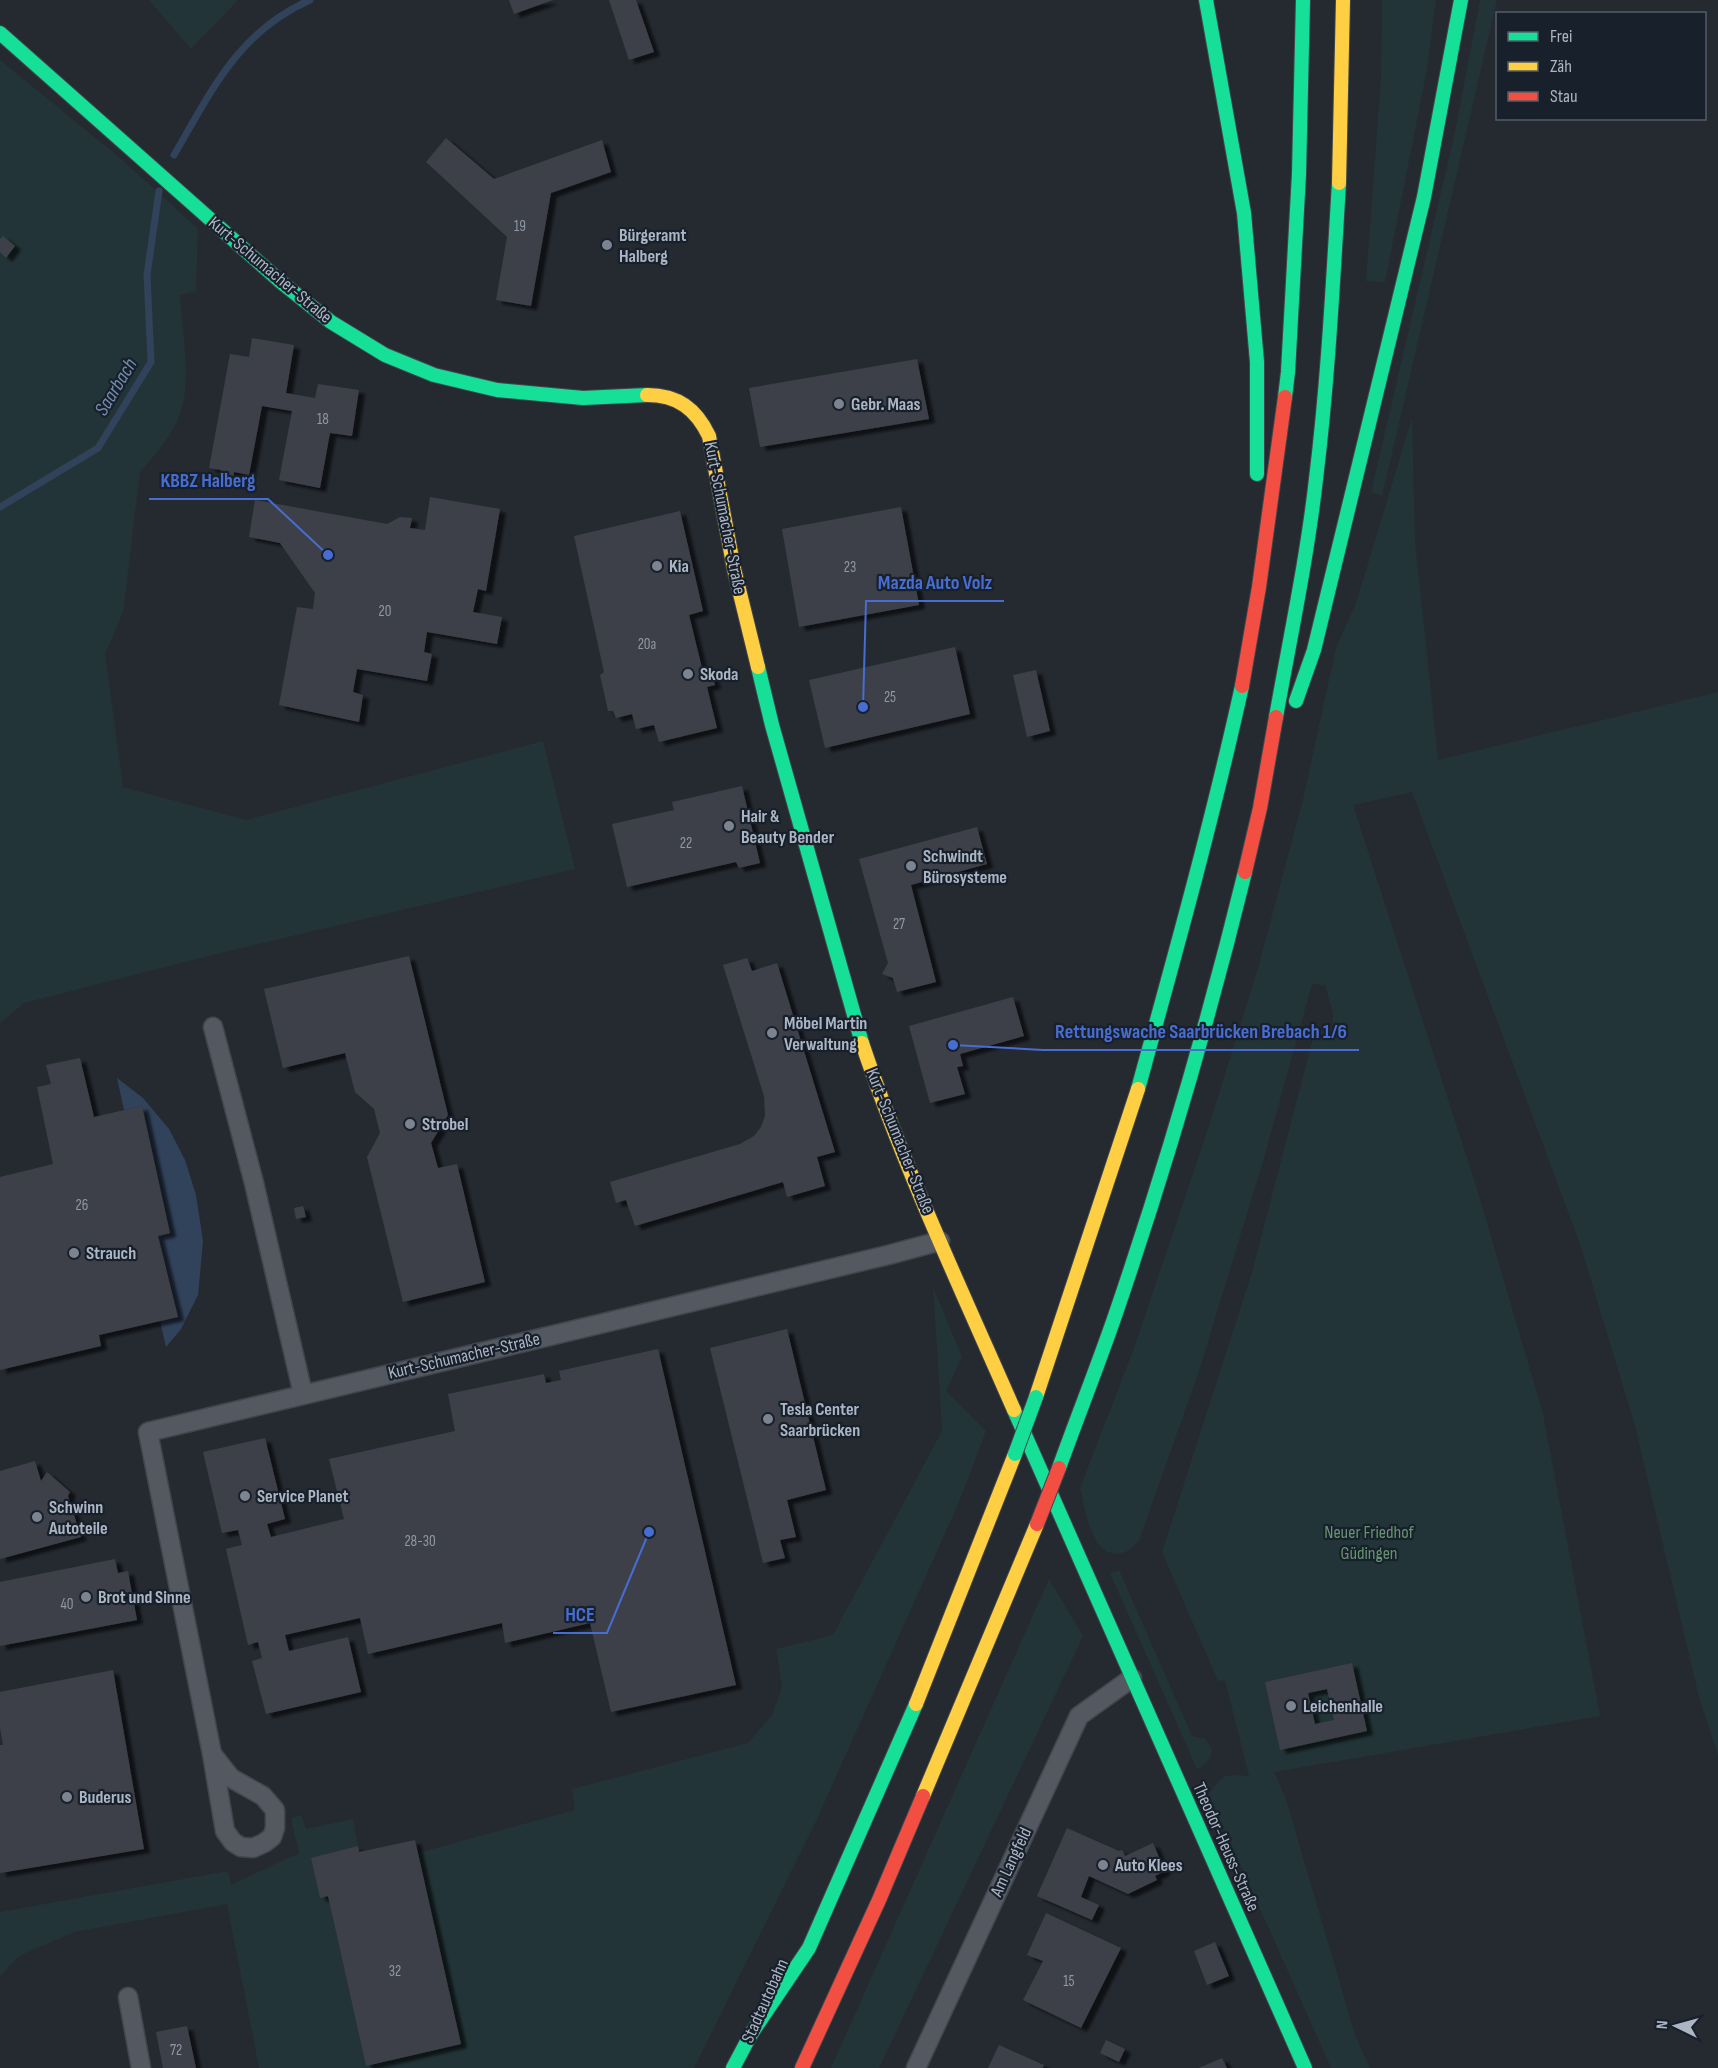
<svg xmlns="http://www.w3.org/2000/svg" width="1718" height="2068" viewBox="0 0 1718 2068" font-family="'Sofia Sans Condensed',sans-serif">
  <style>
    .green { fill: #223437 }
    .water { fill: #31425b }
    .lines { fill: none; stroke-linecap: round; stroke-linejoin: round }
    .stream { stroke: #31425b; stroke-width: 7 }
    .building { fill: #3c4048; fill-rule: evenodd; filter: url(#shadow) }
    .street-casing { stroke: #42464c; stroke-width: 21 }
    .fast-casing { stroke: #42464c; stroke-width: 16 }
    .slow-casing { stroke: #42464c; stroke-width: 16 }
    .jam-casing { stroke: #42464c; stroke-width: 16 }
    .street { stroke: #545860; stroke-width: 18 }
    .fast { stroke: #16e098; stroke-width: 14 }
    .slow { stroke: #ffcf43; stroke-width: 14 }
    .jam { stroke: #f24e42; stroke-width: 14 }
    .fast-bridge-casing { stroke: #40454d; stroke-width: 16; stroke-linecap: butt }
    .jam-bridge-casing { stroke: #40454d; stroke-width: 16; stroke-linecap: butt }
    .fast-bridge { stroke: #16e098; stroke-width: 14 }
    .jam-bridge { stroke: #f24e42; stroke-width: 14 }
    .poi-dot { fill: #7d8491; stroke: #18202b; stroke-width: 2 }
    .labels { text-anchor: middle; dominant-baseline: central; stroke-width: 4.5; stroke-linejoin: round; paint-order: stroke }
    .number-label { font-size: 15px; fill: #9098a5 }
    .poi-label { font-size: 18px; font-weight: bold; fill: #acb5c4; stroke: #18202b; text-anchor: start }
    .street-label { font-size: 18px; fill: #acb5c4; stroke: #18202b }
    .park-label { font-size: 18px; fill: #64956f; stroke: #18202b }
    .water-label { font-size: 20px; font-style: italic; fill: #748cad; stroke: #18202b }
    .leader { fill: none; stroke: #486dd2; stroke-width: 2 }
    .callout-dot { fill: #486dd2; stroke: #18202b; stroke-width: 2 }
    .callout-label { font-size: 20px; text-anchor: middle; font-weight: bold; fill: #486dd2; stroke: #18202b; stroke-width: 4.5; stroke-linejoin: round; paint-order: stroke }
  </style>
  <defs>
    <filter id="shadow"><feDropShadow dx="6" dy="4" stdDeviation="1.5" flood-color="#0009"/></filter>
  </defs>
  <rect width="100%" height="100%" fill="#252a31"/>
  <path class="green" d="M149 0H238L191 49Z
    M1382 0H1436L1426 74 1385 282 1366 281 1381 77Z
    M1480 0H1497L1382 496 1371 492 1455 132Z
    M0 60 120 158 198 229 196 291 180 295C182 331 193 386 178 419 170 438 154 456 140 472L123 612 105 654 123 787 246 820 543 741 575 869 212 955 24 1003 0 1023Z
    M1412 418 1415 542 1438 760 1718 692V1755L1699 1697 1635 1426 1580 1244 1412 792 1353 805 1477 1189 1543 1414 1600 1716 1274 1772 1285 1796 1355 2035 1370 2068H1331L1209 1794C1225 1772 1224 1775 1249 1776L1225 1680 1218 1681 1162 1552 1252 1272 1314 1034 1333 1027V1013L1325 985 1312 984 1264 1158 1199 1371 1139 1541 1126 1552 1116 1554 1107 1552 1097 1543 1088 1522 1080 1488 1134 1348 1206 1135 1258 968 1303 799 1336 648 1356 603Z
    M933 1287 962 1357 946 1391 986 1431 959 1502 816 1821 694 2068H259L227 1904 74 1932 19 1956 0 1976V1912L228 1871 231 1885 288 1858 299 1854 291 1818 301 1815 306 1829 353 1819 358 1846 311 1859 320 1897 328 1896 366 2066 461 2044 418 1853 575 1810 572 1789 748 1743 772 1715 782 1687 776 1649 833 1635 942 1431Z
    M1119 1570 1192 1736 1205 1739 1212 1749C1211 1760 1206 1764 1197 1769L1110 1573Z
    M1049 1579 1083 1636 879 2068H831Z"/>
  <path class="water" d="M117 1078 143 1098 169 1129 185 1160 196 1195 203 1241 198 1295 181 1329 166 1347 160 1321 178 1317 158 1236 170 1232 142 1106 124 1110Z"/>
  <g class="lines">
    <path class="stream" d="M174 155C212 90 238 32 310 0
      M0 507 98 448 151 362 147 275 159 191"/>
  </g>
  <path class="building" d="M509 0H553L514 14Z
    M609 0H636L654 52 629 60Z
    M446 138 494 179 602 140 611 172 551 193 531 306 496 300 507 237 426 162Z
    M3 236 15 246 6 258 0 252V239Z
    M252 338 294 345 286 393 315 398 318 384 359 390 352 436 330 433 320 488 279 480 292 411 262 406 249 475 234 472 233 480 219 482 221 470 209 468 230 354 249 357Z
    M917 359 929 419 760 447 749 388Z
    M430 497 500 509 486 591 478 589 473 612 502 617 497 644 427 632 424 652 432 654 427 681 357 669 353 692 363 695 359 722 279 705 297 607 313 609 315 593 280 543 249 537 255 500 387 524 400 517 412 518 410 528 425 530Z
    M901 507 919 605 799 627 782 529Z
    M680 511 703 611 689 615 704 676 712 674 715 685 707 687 717 728 659 742 654 725 636 729 632 714 616 718 613 711H608L600 675 604 672 574 536Z
    M955 647 970 714 825 748 809 680Z
    M1036 670 1050 731 1027 737 1013 675Z
    M742 786 760 863 739 868 736 862 627 887 612 824 674 810 672 802Z
    M977 827 987 864 911 885 936 982 897 992 893 978 882 974 888 963 859 859Z
    M409 956 448 1115 431 1143 438 1168 457 1164 485 1282 403 1302 367 1157 380 1133 374 1109 355 1092 345 1053 283 1068 264 989Z
    M747 958 752 971 777 963 835 1152 817 1157 825 1186 787 1197 783 1182 635 1226 626 1200 616 1203 610 1182 740 1144 754 1136 761 1127 765 1116 764 1096 723 965Z
    M1013 997 1024 1036 960 1054 963 1066 957 1067 965 1094 930 1103 909 1026Z
    M80 1058 94 1117 142 1106 170 1233 158 1236 178 1317 99 1335 101 1346 0 1370V1177L53 1164 37 1087 51 1084 46 1065Z
    M303 1206 306 1217 296 1219 294 1208Z
    M787 1329 826 1490 787 1500 796 1537 780 1540 785 1558 763 1563 710 1348Z
    M658 1349 736 1685 611 1712 590 1623 505 1643 502 1623 368 1654 360 1618 285 1635 289 1651 348 1637 361 1692 266 1714 252 1661 262 1658 258 1642 248 1645 226 1549 242 1545 238 1530 222 1533 203 1452 265 1438 285 1519 267 1524 271 1537 344 1519 329 1459 455 1431 448 1394 544 1374 546 1383 561 1380 559 1371Z
    M35 1461 41 1481 47 1472 70 1492 68 1496 81 1537 0 1559V1471Z
    M115 1559 118 1573 128 1571 132 1594 122 1596 123 1600 133 1598 137 1620 0 1646V1582Z
    M1352 1663 1367 1731 1280 1750 1265 1682ZM1327 1689 1334 1720 1315 1724 1308 1693Z
    M113 1670 144 1849 0 1873V1745H3L0 1728V1692Z
    M1067 1828 1119 1851 1122 1850 1125 1856 1153 1843 1165 1871 1155 1876 1157 1880 1128 1894 1089 1876 1081 1897 1099 1905 1092 1920 1037 1896Z
    M415 1840 461 2044 366 2066 328 1896 320 1898 311 1858 358 1846 359 1852Z
    M1046 1913 1121 1948 1081 2028 1023 2000 1043 1961 1027 1955Z
    M1215 1942 1229 1976 1207 1985 1194 1951Z
    M187 2026 196 2068H163L156 2032Z
    M1106 2040 1125 2049 1119 2062 1100 2053Z
    M999 2045 1044 2065 1043 2068H988Z
    M1222 2058 1227 2068H1199Z"/>
  <g class="lines">
    <g class="street-casing">
      <path id="street" d="M213 1027 254 1183 303 1394
        M212 1754 231 1778 263 1796 275 1810V1828L272 1837 264 1843 253 1848 241 1847 233 1842 225 1831 212 1754 148 1432 888 1255 940 1241
        M128 1997 141 2068
        M916 2068 1079 1716 1132 1678"/>
    </g>
    <g class="fast-casing">
      <path id="fast" d="M1206 0 1244 213 1257 362V474
        M0 33 281 282 331 322 385 355 434 375 497 390 583 398 647 395
        M1285 397 1288 372 1299 174 1303 0
        M758 667 772 725 862 1043
        M1296 701 1314 650 1424 197 1461 0
        M1276 717C1290 638 1307 559 1316 479 1328 381 1333 282 1339 183
        M1138 1089C1175 955 1212 822 1242 686
        M1014 1410 1305 2068
        M1059 1468C1078 1415 1099 1363 1117 1310 1166 1166 1209 1019 1245 872
        M733 2068 751 2034 809 1948 916 1704"/>
    </g>
    <g class="slow-casing">
      <path id="slow" d="M1339 183 1343 0
        M647 395C678 395 696 409 709 436L734 569 758 667
        M862 1043C904 1168 961 1289 1014 1410
        M1036 1397 1138 1089
        M916 1704 1015 1454
        M923 1796 1037 1524"/>
    </g>
    <g class="jam-casing">
      <path id="jam" d="M1242 686 1259 587 1285 397
        M1245 872 1260 808 1276 717
        M802 2068 879 1900 923 1796"/>
    </g>
    <use href="#street" class="street"/>
    <use href="#fast" class="fast"/>
    <use href="#slow" class="slow"/>
    <use href="#jam" class="jam"/>
    <g class="fast-bridge-casing">
      <path id="fast-bridge" d="M1015 1454 1036 1397"/>
    </g>
    <g class="jam-bridge-casing">
      <path id="jam-bridge" d="M1037 1524 1059 1468"/>
    </g>
    <use href="#fast-bridge" class="fast-bridge"/>
    <use href="#jam-bridge" class="jam-bridge"/>
  </g>
  <g class="poi-dot">
    <circle cx="607" cy="245" r="6"/>
    <circle cx="839" cy="404" r="6"/>
    <circle cx="657" cy="566" r="6"/>
    <circle cx="688" cy="674" r="6"/>
    <circle cx="729" cy="826" r="6"/>
    <circle cx="911" cy="866" r="6"/>
    <circle cx="772" cy="1033" r="6"/>
    <circle cx="410" cy="1124" r="6"/>
    <circle cx="74" cy="1253" r="6"/>
    <circle cx="768" cy="1419" r="6"/>
    <circle cx="245" cy="1496" r="6"/>
    <circle cx="37" cy="1517" r="6"/>
    <circle cx="86" cy="1597" r="6"/>
    <circle cx="1291" cy="1706" r="6"/>
    <circle cx="67" cy="1797" r="6"/>
    <circle cx="1103" cy="1865" r="6"/>
  </g>
  <g class="labels">
    <g class="number-label">
      <text x="520" y="226">19</text>
      <text x="323" y="419">18</text>
      <text x="850" y="567">23</text>
      <text x="385" y="611">20</text>
      <text x="647" y="644">20a</text>
      <text x="890" y="697">25</text>
      <text x="686" y="843">22</text>
      <text x="899" y="924">27</text>
      <text x="82" y="1205">26</text>
      <text x="420" y="1541">28-30</text>
      <text x="67" y="1604">40</text>
      <text x="395" y="1971">32</text>
      <text x="1069" y="1981">15</text>
      <text x="176" y="2050">72</text>
    </g>
    <g class="poi-label">
      <text x="619" y="235">Bürgeramt<tspan x="619" dy="21">Halberg</tspan></text>
      <text x="851" y="404">Gebr. Maas</text>
      <text x="669" y="566">Kia</text>
      <text x="700" y="674">Skoda</text>
      <text x="741" y="816">Hair &amp;<tspan x="741" dy="21">Beauty Bender</tspan></text>
      <text x="923" y="856">Schwindt<tspan x="923" dy="21">Bürosysteme</tspan></text>
      <text x="784" y="1023">Möbel Martin<tspan x="784" dy="21">Verwaltung</tspan></text>
      <text x="422" y="1124">Strobel</text>
      <text x="86" y="1253">Strauch</text>
      <text x="780" y="1409">Tesla Center<tspan x="780" dy="21">Saarbrücken</tspan></text>
      <text x="257" y="1496">Service Planet</text>
      <text x="49" y="1507">Schwinn<tspan x="49" dy="21">Autoteile</tspan></text>
      <text x="98" y="1597">Brot und Sinne</text>
      <text x="1303" y="1706">Leichenhalle</text>
      <text x="79" y="1797">Buderus</text>
      <text x="1115" y="1865">Auto Klees</text>
    </g>
    <g class="street-label">
      <text transform="translate(270 270) rotate(40)">Kurt-Schumacher-Straße</text>
      <text transform="translate(725 518) rotate(79)">Kurt-Schumacher-Straße</text>
      <text transform="translate(900 1141) rotate(68)">Kurt-Schumacher-Straße</text>
      <text transform="translate(464 1356) rotate(-13)">Kurt-Schumacher-Straße</text>
      <text transform="translate(1226 1847) rotate(66)">Theodor-Heuss-Straße</text>
      <text transform="translate(1011 1862) rotate(-65)">Am Langfeld</text>
      <text transform="translate(765 2001) rotate(-66)">Stadtautobahn</text>
    </g>
    <g class="park-label">
      <text x="1369" y="1532">Neuer Friedhof<tspan x="1369" dy="21">Güdingen</tspan></text>
    </g>
    <g class="water-label">
      <text transform="translate(116 387) rotate(-59)">Saarbach</text>
    </g>
  </g>
  <path class="leader" d="M328 555L268 499H149M863 707L866 601H1004M953 1045L1043 1050H1359M649 1532L607 1633H553"/>
  <g class="callout-dot">
    <circle cx="328" cy="555" r="6"/>
    <circle cx="863" cy="707" r="6"/>
    <circle cx="953" cy="1045" r="6"/>
    <circle cx="649" cy="1532" r="6"/>
  </g>
  <g class="callout-label">
    <text x="208" y="487">KBBZ Halberg</text>
    <text x="935" y="589">Mazda Auto Volz</text>
    <text x="1201" y="1038">Rettungswache Saarbrücken Brebach 1/6</text>
    <text x="580" y="1621">HCE</text>
  </g>
  <rect x="1496" y="12" width="210" height="108" fill="#18202b" stroke="#535c68" stroke-width="1.5"/>
  <rect x="1508" y="32" width="30" height="9" fill="#16e098" stroke="#535c68" stroke-width="1.5"/>
  <text x="1550" y="42" font-size="18" fill="#acb5c4">Frei</text>
  <rect x="1508" y="62" width="30" height="9" fill="#ffcf43" stroke="#535c68" stroke-width="1.5"/>
  <text x="1550" y="72" font-size="18" fill="#acb5c4">Zäh</text>
  <rect x="1508" y="92" width="30" height="9" fill="#f24e42" stroke="#535c68" stroke-width="1.5"/>
  <text x="1550" y="102" font-size="18" fill="#acb5c4">Stau</text>
  <g transform="translate(1676 2026) rotate(275)" stroke="#18202b" stroke-width="4.5" paint-order="stroke">
  <path d="M0-4.5L10 22L0 15L-10 22Z" fill="#acb5c4"/>
  <text y="-9" font-size="16" font-weight="bold" text-anchor="middle" fill="#acb5c4">N</text>
  </g>
</svg>
